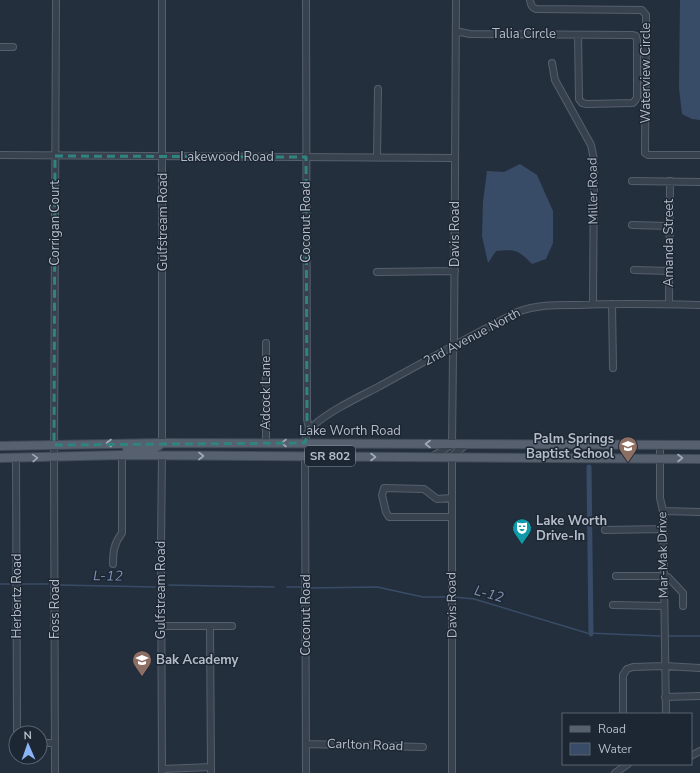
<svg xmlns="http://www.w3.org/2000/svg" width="700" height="773" viewBox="0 0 700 773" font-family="'Nunito Sans',sans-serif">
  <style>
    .water { fill: #394c67 }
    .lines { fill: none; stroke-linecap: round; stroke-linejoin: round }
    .stream { stroke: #394c67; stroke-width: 1.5 }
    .canal { stroke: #394c67; stroke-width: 5 }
    .minor-casing { stroke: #565f6c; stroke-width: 8 }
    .major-casing { stroke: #414a57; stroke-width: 10 }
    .minor { stroke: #38414e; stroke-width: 6 }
    .major { stroke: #56606e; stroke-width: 8 }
    .oneway { stroke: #a1aab7 }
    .marked { fill: none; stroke: #308480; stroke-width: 3; stroke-dasharray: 8 5; stroke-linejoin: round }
    .labels { text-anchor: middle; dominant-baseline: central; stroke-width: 3; stroke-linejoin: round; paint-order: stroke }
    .shield { fill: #1d2633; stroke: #878f9c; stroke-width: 1 }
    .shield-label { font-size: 12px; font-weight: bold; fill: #b4bcc9 }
    .street-label { font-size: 13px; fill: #b4bcc9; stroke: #1d2633 }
    .poi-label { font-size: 13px; font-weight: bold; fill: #b4bcc9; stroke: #1d2633; text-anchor: start }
    .water-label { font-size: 14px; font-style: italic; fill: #7c92b1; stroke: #1d2633 }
  </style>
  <rect width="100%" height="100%" fill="#242f3e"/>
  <path class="water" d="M680 0H700V120L692 119 682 114 679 88Z
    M520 164 537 175 553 211V243L546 259 532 264C518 250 516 249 496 251L488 263 482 236 483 202 487 171 504 172Z"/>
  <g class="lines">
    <path class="stream" d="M0 584H11
      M22 584H48
      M60 585 155 587
      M169 585 274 587
      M287 587H302
      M309 588 377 587 423 597H451
      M454 597 474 599 587 633 660 636
      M668 636H700"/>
    <path class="canal" d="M589 467 591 634"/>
    <g class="minor-casing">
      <path id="minor" d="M306 0 307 419 309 429
        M530 0C531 5 531 7 536 9L642 10 646 15 645 153 648 155H700
        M456 34 460 32 470 34 632 35 636 36 637 40V98L633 103 587 104 582 103 579 99 578 35
        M0 47H13
        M552 63 555 80 591 145 594 160 593 304
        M0 155 455 158
        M377 158 378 89
        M632 181 700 182
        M632 225 669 226
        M634 270 669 271
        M377 272 455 271
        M612 304 613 368
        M669 304 670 181
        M162 443V0
        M266 443V343
        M305 443C306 435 307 430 314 425 331 410 359 397 380 386 425 361 471 336 517 312 539 304 558 305 580 305 620 303 660 304 700 305
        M660 445V498L663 511 666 714
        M305 456 306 773
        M433 456 448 447 452 444 453 354 454 346 456 0
        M16 458 17 733
        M663 511 700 512
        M451 517H389L386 512 382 495 384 488 424 489 437 499 452 498
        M605 530 662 529
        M113 564C113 552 114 543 122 533V455
        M616 576H663L668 577 683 593V606
        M613 605 663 606
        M161 626H232
        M210 626 211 773
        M665 697 700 696
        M623 714V675L627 669 633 667 665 666 700 668
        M40 743H55
        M306 744 423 747
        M691 756 700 751
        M162 769 211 767
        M55 773 54 457 56 0
        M162 773 161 544 162 455
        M452 773V457L455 453 467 444
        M615 773 628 764"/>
    </g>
    <g class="major-casing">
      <path id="major" d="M0 446 162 443 700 445
        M127 450C139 448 151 453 161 444
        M0 458 122 455 700 459"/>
    </g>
    <use href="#minor" class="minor"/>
    <use href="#major" class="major"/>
  </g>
  <defs><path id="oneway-chevron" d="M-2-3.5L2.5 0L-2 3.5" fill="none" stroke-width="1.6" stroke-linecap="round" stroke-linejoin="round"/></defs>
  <g class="oneway">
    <use href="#oneway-chevron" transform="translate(109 443) rotate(180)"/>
    <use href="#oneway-chevron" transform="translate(284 443) rotate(-180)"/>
    <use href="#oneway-chevron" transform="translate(428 444) rotate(180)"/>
    <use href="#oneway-chevron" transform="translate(201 456)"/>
    <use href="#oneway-chevron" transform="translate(373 457)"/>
    <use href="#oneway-chevron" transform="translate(35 458) rotate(-2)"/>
    <use href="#oneway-chevron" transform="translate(680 458)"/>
  </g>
  <path class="marked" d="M55 156 306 157 307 420 309 429 305 443 54 445Z"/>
  <defs>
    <g id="school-pin" transform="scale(1)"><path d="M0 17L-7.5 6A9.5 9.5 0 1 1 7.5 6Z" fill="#8d6e63" stroke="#1d2633"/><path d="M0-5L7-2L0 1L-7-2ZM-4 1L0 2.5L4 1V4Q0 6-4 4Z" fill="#fff"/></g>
    <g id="theatre-pin" transform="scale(1)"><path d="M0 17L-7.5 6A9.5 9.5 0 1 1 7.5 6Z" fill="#0f9aa8" stroke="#1d2633"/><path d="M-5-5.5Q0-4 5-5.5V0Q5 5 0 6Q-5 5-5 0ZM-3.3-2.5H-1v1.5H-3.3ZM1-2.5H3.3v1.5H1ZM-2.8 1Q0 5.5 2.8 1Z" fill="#fff"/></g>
  </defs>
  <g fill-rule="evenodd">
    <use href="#school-pin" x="628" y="446"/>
    <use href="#theatre-pin" x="522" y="528"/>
    <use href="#school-pin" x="142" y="660"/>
  </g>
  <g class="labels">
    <rect class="shield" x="305" y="446" width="50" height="20" rx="3"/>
    <g class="shield-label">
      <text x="330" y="456">SR 802</text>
    </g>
    <g class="street-label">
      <text x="524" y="34">Talia Circle</text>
      <text transform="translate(646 73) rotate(-90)">Waterview Circle</text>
      <text x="227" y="157">Lakewood Road</text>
      <text transform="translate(593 191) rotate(-91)">Miller Road</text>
      <text transform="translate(163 222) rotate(-90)">Gulfstream Road</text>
      <text transform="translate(306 222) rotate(-90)">Coconut Road</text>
      <text transform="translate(55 223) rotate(-90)">Corrigan Court</text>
      <text transform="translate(455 234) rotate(-90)">Davis Road</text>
      <text transform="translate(669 243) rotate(-90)">Amanda Street</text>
      <text transform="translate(472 337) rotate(-28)">2nd Avenue North</text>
      <text transform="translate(266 393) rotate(-90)">Adcock Lane</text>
      <text x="350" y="431">Lake Worth Road</text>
      <text transform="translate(663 555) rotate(-91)">Mar-Mak Drive</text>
      <text transform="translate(161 590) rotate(-90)">Gulfstream Road</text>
      <text transform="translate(17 596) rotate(-90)">Herbertz Road</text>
      <text transform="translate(452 605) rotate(-91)">Davis Road</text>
      <text transform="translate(55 609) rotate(-90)">Foss Road</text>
      <text transform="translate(306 615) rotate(-90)">Coconut Road</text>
      <text transform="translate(365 745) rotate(2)">Carlton Road</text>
    </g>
    <g class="poi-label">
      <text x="614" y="439" text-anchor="end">Palm Springs<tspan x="614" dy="15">Baptist School</tspan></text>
      <text x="536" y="521">Lake Worth<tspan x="536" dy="15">Drive-In</tspan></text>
      <text x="156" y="660">Bak Academy</text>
    </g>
    <g class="water-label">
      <text transform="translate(108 576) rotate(1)">L-12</text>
      <text transform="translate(489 594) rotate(16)">L-12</text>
    </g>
  </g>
  <rect x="562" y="713" width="130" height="52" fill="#1d2633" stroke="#59626f"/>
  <rect x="570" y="726" width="20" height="6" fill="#56606e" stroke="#59626f"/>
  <text x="598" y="733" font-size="12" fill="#b4bcc9">Road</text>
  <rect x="570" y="743" width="20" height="12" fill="#394c67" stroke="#59626f"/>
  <text x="598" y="753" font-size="12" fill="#b4bcc9">Water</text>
  <g transform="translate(28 745) rotate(358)"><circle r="19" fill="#1d2633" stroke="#59626f"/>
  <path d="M0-3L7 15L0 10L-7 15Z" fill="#8ab4f8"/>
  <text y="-6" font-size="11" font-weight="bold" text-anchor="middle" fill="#b4bcc9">N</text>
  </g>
</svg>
